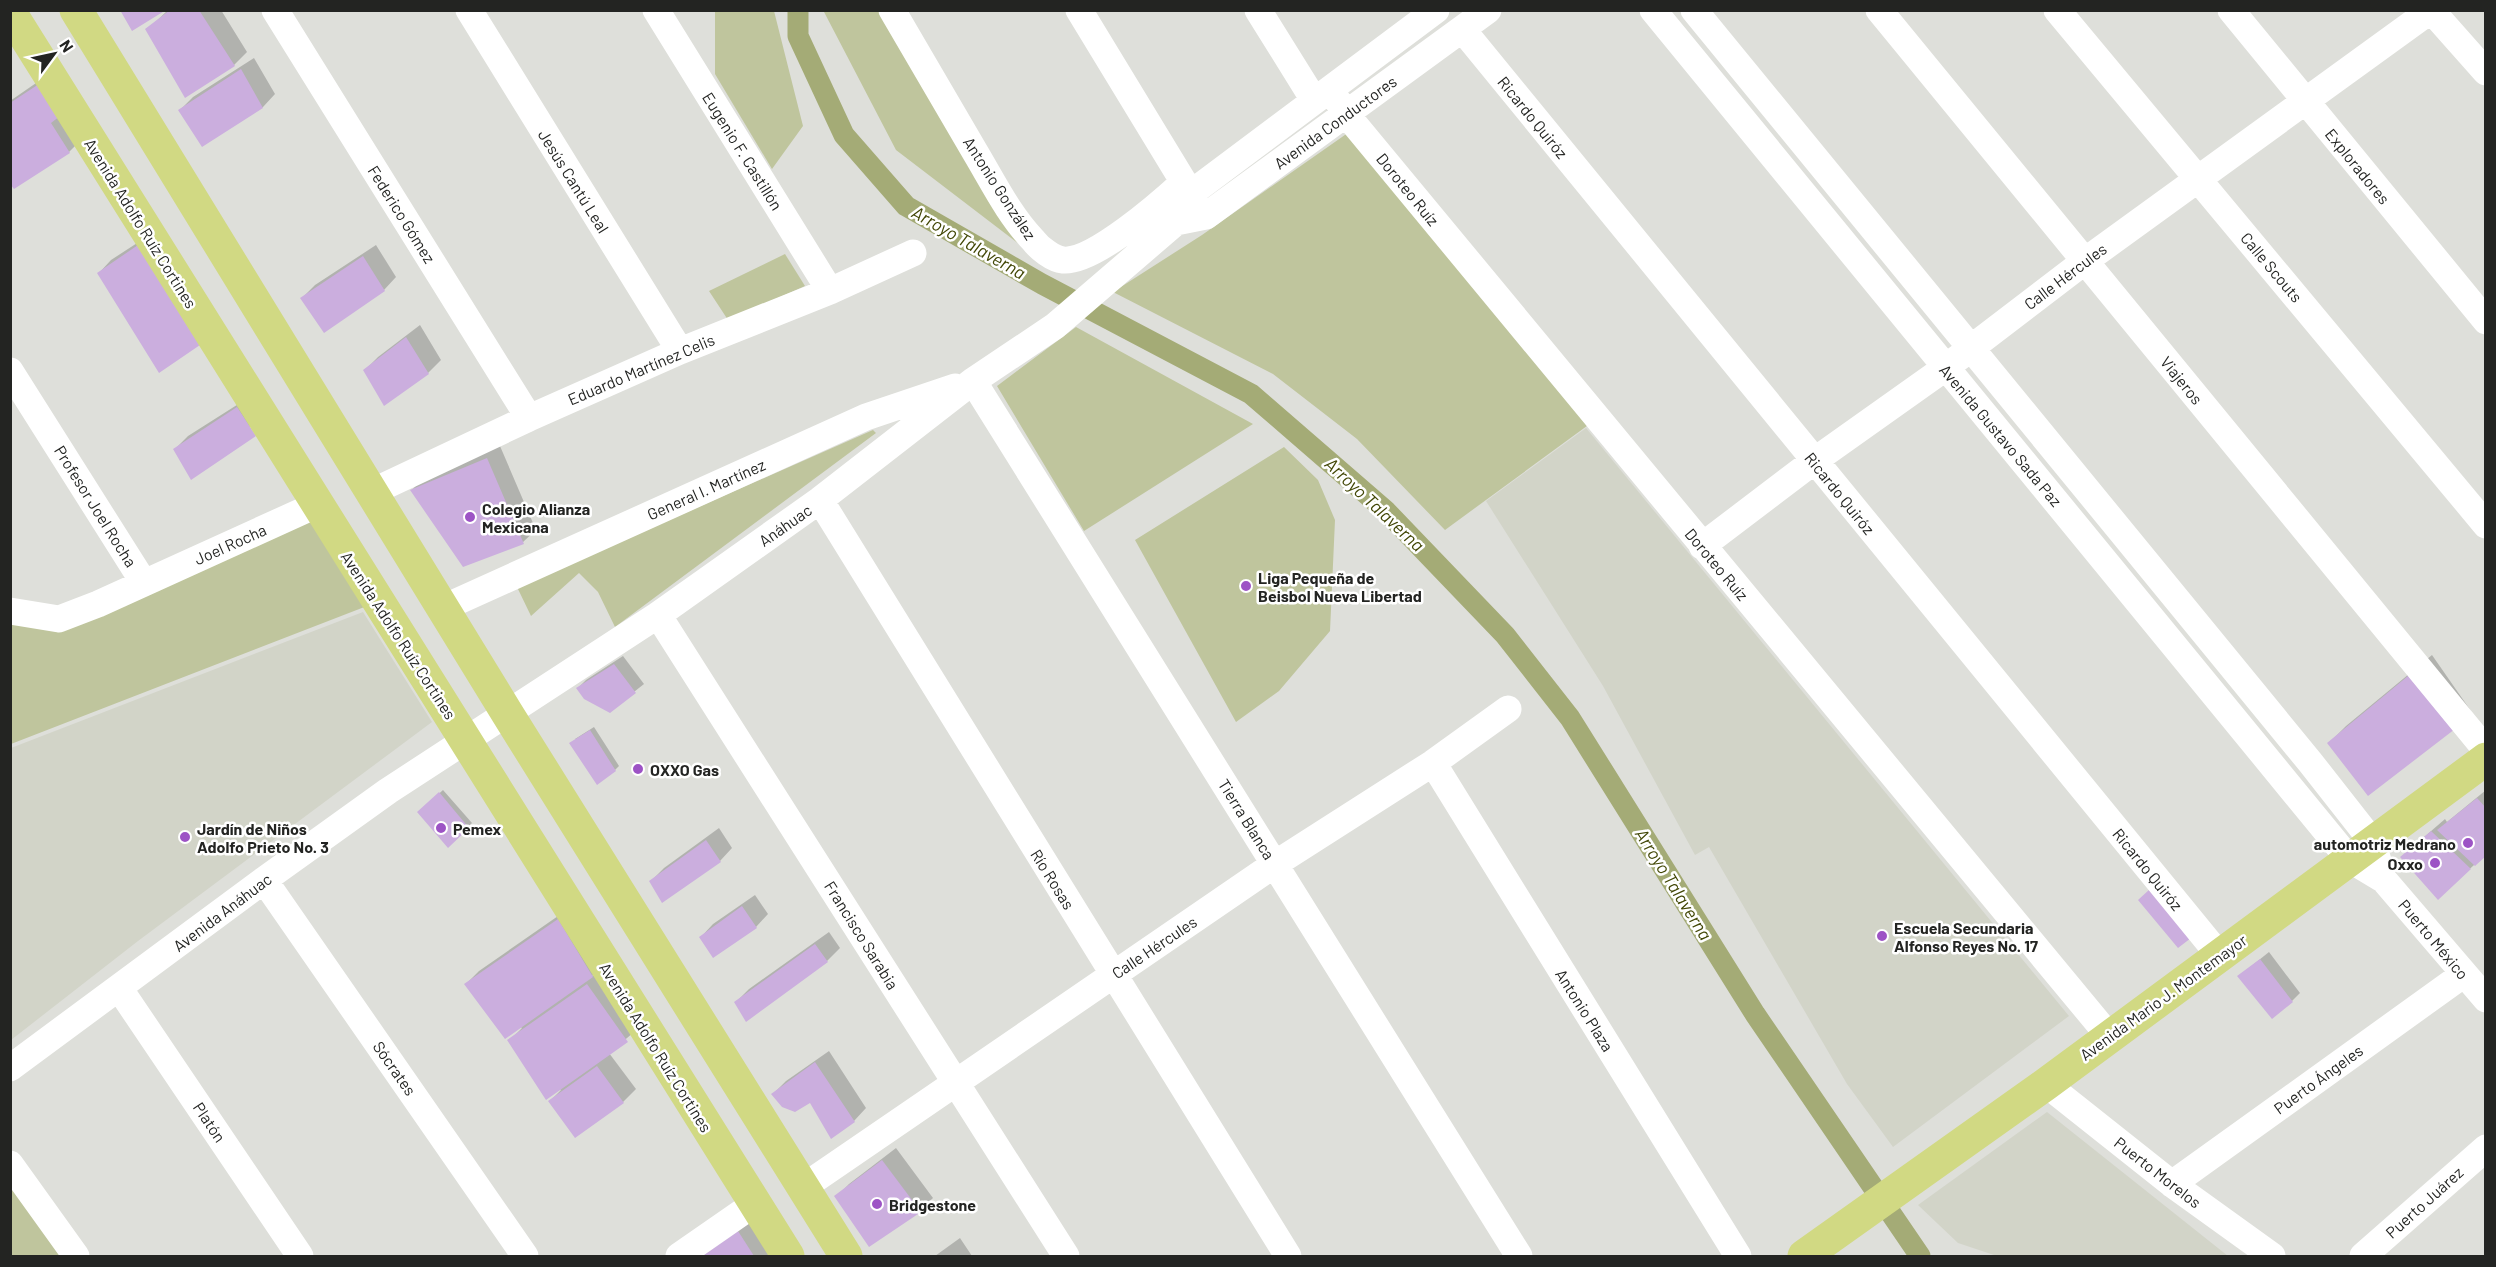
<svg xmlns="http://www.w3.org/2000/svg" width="2496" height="1267" viewBox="0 0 2496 1267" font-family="Barlow,sans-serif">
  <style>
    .built { fill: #d2d4c8 }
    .green { fill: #bfc59d }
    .shadow { fill: #0003 }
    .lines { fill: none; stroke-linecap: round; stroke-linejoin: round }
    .canal { stroke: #a4ab76; stroke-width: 21 }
    .building { fill: #cbaede }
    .minor { stroke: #fff; stroke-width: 27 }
    .major { stroke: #d1d983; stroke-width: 33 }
    .poi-dot { fill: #9d53c5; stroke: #fff; stroke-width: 2 }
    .labels { text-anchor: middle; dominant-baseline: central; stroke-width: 5; stroke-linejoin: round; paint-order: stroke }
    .street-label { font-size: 16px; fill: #232422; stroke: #fff }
    .poi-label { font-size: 16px; font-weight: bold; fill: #232422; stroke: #fff; text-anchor: start }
    .water-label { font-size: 18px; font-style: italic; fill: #424706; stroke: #fff }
  </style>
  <rect width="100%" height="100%" fill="#dedfda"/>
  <path class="built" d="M1586 428 2069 1016 1893 1147 1847 1084 1709 847 1695 855 1603 686 1486 501Z
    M363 612 432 722 138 941 11 1040V748Z
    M2047 1112 2228 1256H1997L1958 1243 1918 1205Z"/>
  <path class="green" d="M823 10 884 11 1023 247 896 150Z
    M715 11H774L803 126 772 169 715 74Z
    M1352 130 1591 423 1445 530 1357 439 1273 374 1113 292 1202 235Z
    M785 254 805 286 728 320 709 291Z
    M1076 327 1253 424 1084 531 997 386Z
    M873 430 876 433 615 627 598 592 579 573 531 616 517 587Z
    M1284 447 1318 480 1335 520 1330 631 1279 691 1236 722 1135 540Z
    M319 516 367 606 11 744 10 617 54 628Z
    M11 1180 63 1256H11Z"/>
  <path class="shadow" d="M168 10H221L247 52 234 65 147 30Z
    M254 58 275 94 263 107 203 145 180 110 193 97Z
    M52 72 82 139 69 152 14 187 10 181V101Z
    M151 234 211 331 99 273 111 260Z
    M376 245 396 277 384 290 302 298 315 285Z
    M420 325 441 360 428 373 385 404 365 370 378 357Z
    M251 396 268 422 175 449 188 436Z
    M500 446 536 530 523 542 464 565 412 490 424 477Z
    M2432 655 2471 711 2329 743 2346 726Z
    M623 656 644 684 610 711 578 688 586 680Z
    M594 727 619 766 615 770 575 739Z
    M443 790 472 823 448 846 419 812Z
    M2486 790V854L2438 898 2415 845 2445 819 2447 822Z
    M719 828 732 848 720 861 651 881 664 868Z
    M755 895 768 914 756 927 701 937 713 924Z
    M571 907 605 963 592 976 600 973 639 1028 609 1053 636 1089 623 1102 575 1136 550 1101 561 1090 509 1041 522 1028 466 984 479 971Z
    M829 932 840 948 827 961 736 1002 749 989Z
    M2269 952 2300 993 2292 1001 2239 976Z
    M829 1051 866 1108 854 1121 810 1101 773 1094 786 1081Z
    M896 1148 933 1198 920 1210 836 1197 849 1184Z
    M756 1215 782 1256H697Z
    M960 1238 972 1256H935Z"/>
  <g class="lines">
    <path class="canal" d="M798 10V36L844 135 906 206 1042 284 1251 394 1386 511 1505 635 1570 718 1755 1014 1920 1256"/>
  </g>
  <path class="building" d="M120 10H166L132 31Z
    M170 10H199L235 66 185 98 145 29Z
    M241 69 263 108 202 147 178 110Z
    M39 84 60 116 51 123 70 153 14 189 10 184V103Z
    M138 245 200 345 159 373 97 273Z
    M363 256 385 291 324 333 300 298Z
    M406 337 429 374 384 406 363 370Z
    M237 407 256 436 191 480 173 449Z
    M487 458 524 544 463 567 410 490Z
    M614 664 636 693 610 713 584 699 576 688Z
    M2414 671 2455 729 2368 796 2327 743Z
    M590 730 616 771 597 785 569 743Z
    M439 792 469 828 448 848 417 812Z
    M2477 798 2486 808V856L2475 866 2437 830Z
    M2431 831 2471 869 2438 900 2400 857Z
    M706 840 721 862 662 903 649 881Z
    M2150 889 2191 938 2178 948 2138 900Z
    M742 906 757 928 713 958 699 937Z
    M558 919 593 977 505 1039 464 984Z
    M815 944 828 962 746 1022 734 1002Z
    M2260 959 2293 1002 2272 1019 2237 976Z
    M587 984 628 1042 546 1100 507 1040Z
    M815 1062 855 1122 831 1139 810 1103 795 1112 782 1107 771 1094Z
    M597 1066 624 1103 575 1138 548 1101Z
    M882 1160 921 1212 869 1247 834 1196Z
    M738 1231 754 1256H702Z"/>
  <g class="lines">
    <path class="minor" d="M275 10 529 418
      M469 10 680 351
      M656 10 830 291
      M892 10C920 58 948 105 975 152 993 182 1009 215 1033 240 1039 248 1053 259 1063 260 1093 263 1161 203 1184 182
      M1079 10 1194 199
      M1258 10 1314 100
      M1653 10 2349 859 2384 880 2486 999
      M1694 10 2310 762 2372 841 2378 861
      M1879 10 2486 750
      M2057 10 2486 525
      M2231 10 2486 321
      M2431 10 2486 72
      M1462 29 2220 956
      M1330 89 1346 114 2109 1036
      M1176 222 1206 216 1488 10
      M10 371 144 583
      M973 381 1519 1256
      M372 492 529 418 680 351 830 291 913 253
      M820 500 1288 1256
      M1702 546 1814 461 1945 368 2085 261 2431 10
      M443 608 866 417 955 387
      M10 611 59 619 98 604 316 505
      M658 615 1066 1256
      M1433 763 1738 1256
      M264 880 525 1256
      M119 988 300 1256
      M10 1068 264 880 388 791 658 615 820 500 973 381 1055 326 1176 222 1190 194 1436 10
      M2046 1084 2172 1184 2272 1256
      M10 1164 76 1256
      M2172 1184 2464 974
      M802 1188 1275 864 1433 763 1508 709
      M679 1256 754 1204
      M2363 1256 2486 1148"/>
    <path class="major" d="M76 10 507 713 846 1256
      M10 12 788 1256
      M1804 1256 2046 1084 2486 759"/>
  </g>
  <g class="poi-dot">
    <circle cx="470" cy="517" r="6"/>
    <circle cx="1246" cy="586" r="6"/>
    <circle cx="638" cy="769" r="6"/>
    <circle cx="441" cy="828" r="6"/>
    <circle cx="185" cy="837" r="6"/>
    <circle cx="2468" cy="843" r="6"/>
    <circle cx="2435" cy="863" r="6"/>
    <circle cx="1882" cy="936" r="6"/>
    <circle cx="877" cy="1204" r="6"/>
  </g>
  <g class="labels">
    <g class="street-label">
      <text transform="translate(1533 117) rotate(51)">Ricardo Quiróz</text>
      <text transform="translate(1335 122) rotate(-36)">Avenida Conductores</text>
      <text transform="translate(743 151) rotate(58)">Eugenio F. Castillón</text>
      <text transform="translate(2358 166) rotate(51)">Exploradores</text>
      <text transform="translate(574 181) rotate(58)">Jesús Cantú Leal</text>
      <text transform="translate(1000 188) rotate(57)">Antonio González</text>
      <text transform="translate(1408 189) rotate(51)">Doroteo Ruíz</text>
      <text transform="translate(402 214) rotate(58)">Federico Gómez</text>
      <text transform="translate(141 223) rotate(58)">Avenida Adolfo Ruíz Cortines</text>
      <text transform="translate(2272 267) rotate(50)">Calle Scouts</text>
      <text transform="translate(2065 276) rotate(-37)">Calle Hércules</text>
      <text transform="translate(641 369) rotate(-23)">Eduardo Martínez Celis</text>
      <text transform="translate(2182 380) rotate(51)">Viajeros</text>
      <text transform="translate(2001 435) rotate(50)">Avenida Gustavo Sada Paz</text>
      <text transform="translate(706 489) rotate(-24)">General I. Martínez</text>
      <text transform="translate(1840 493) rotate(51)">Ricardo Quiróz</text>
      <text transform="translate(96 506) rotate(58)">Profesor Joel Rocha</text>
      <text transform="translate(785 525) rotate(-35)">Anáhuac</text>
      <text transform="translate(230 544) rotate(-24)">Joel Rocha</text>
      <text transform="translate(1717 564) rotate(50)">Doroteo Ruíz</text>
      <text transform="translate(399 635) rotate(57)">Avenida Adolfo Ruíz Cortines</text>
      <text transform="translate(1247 819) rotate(58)">Tierra Blanca</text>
      <text transform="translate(2148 869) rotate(51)">Ricardo Quiróz</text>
      <text transform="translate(1053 879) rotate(58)">Río Rosas</text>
      <text transform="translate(222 912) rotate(-37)">Avenida Anáhuac</text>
      <text transform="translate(862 935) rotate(58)">Francisco Sarabia</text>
      <text transform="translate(2434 939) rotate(50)">Puerto México</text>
      <text transform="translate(1154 947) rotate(-34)">Calle Hércules</text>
      <text transform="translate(2163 997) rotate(-36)">Avenida Mario J. Montemayor</text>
      <text transform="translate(1585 1010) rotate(58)">Antonio Plaza</text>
      <text transform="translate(656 1047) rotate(58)">Avenida Adolfo Ruíz Cortines</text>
      <text transform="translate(395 1068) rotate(55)">Sócrates</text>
      <text transform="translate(2318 1079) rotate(-36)">Puerto Ángeles</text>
      <text transform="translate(210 1122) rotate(56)">Platón</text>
      <text transform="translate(2158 1172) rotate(38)">Puerto Morelos</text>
      <text transform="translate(2424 1202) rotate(-42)">Puerto Juárez</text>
    </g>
    <g class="poi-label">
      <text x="482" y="508">Colegio Alianza<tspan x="482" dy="18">Mexicana</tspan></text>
      <text x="1258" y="577">Liga Pequeña de<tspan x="1258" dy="18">Beisbol Nueva Libertad</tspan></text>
      <text x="650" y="769">OXXO Gas</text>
      <text x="197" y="828">Jardín de Niños<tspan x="197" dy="18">Adolfo Prieto No. 3</tspan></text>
      <text x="453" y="828">Pemex</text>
      <text x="2456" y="843" text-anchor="end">automotriz Medrano</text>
      <text x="2423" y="863" text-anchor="end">Oxxo</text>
      <text x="1894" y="927">Escuela Secundaria<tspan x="1894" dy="18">Alfonso Reyes No. 17</tspan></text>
      <text x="889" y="1204">Bridgestone</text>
    </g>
    <g class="water-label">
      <text transform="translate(969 242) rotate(30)">Arroyo Talaverna</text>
      <text transform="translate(1375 504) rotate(43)">Arroyo Talaverna</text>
      <text transform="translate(1674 884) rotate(58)">Arroyo Talaverna</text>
    </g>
  </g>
  <rect width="2496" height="1267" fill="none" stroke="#232422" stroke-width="24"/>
  <g transform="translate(54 54) rotate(57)" stroke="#ffffff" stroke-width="4.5" paint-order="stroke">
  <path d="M0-4.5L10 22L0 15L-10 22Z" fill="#232422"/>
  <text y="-9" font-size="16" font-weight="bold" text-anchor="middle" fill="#232422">N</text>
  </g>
</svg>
